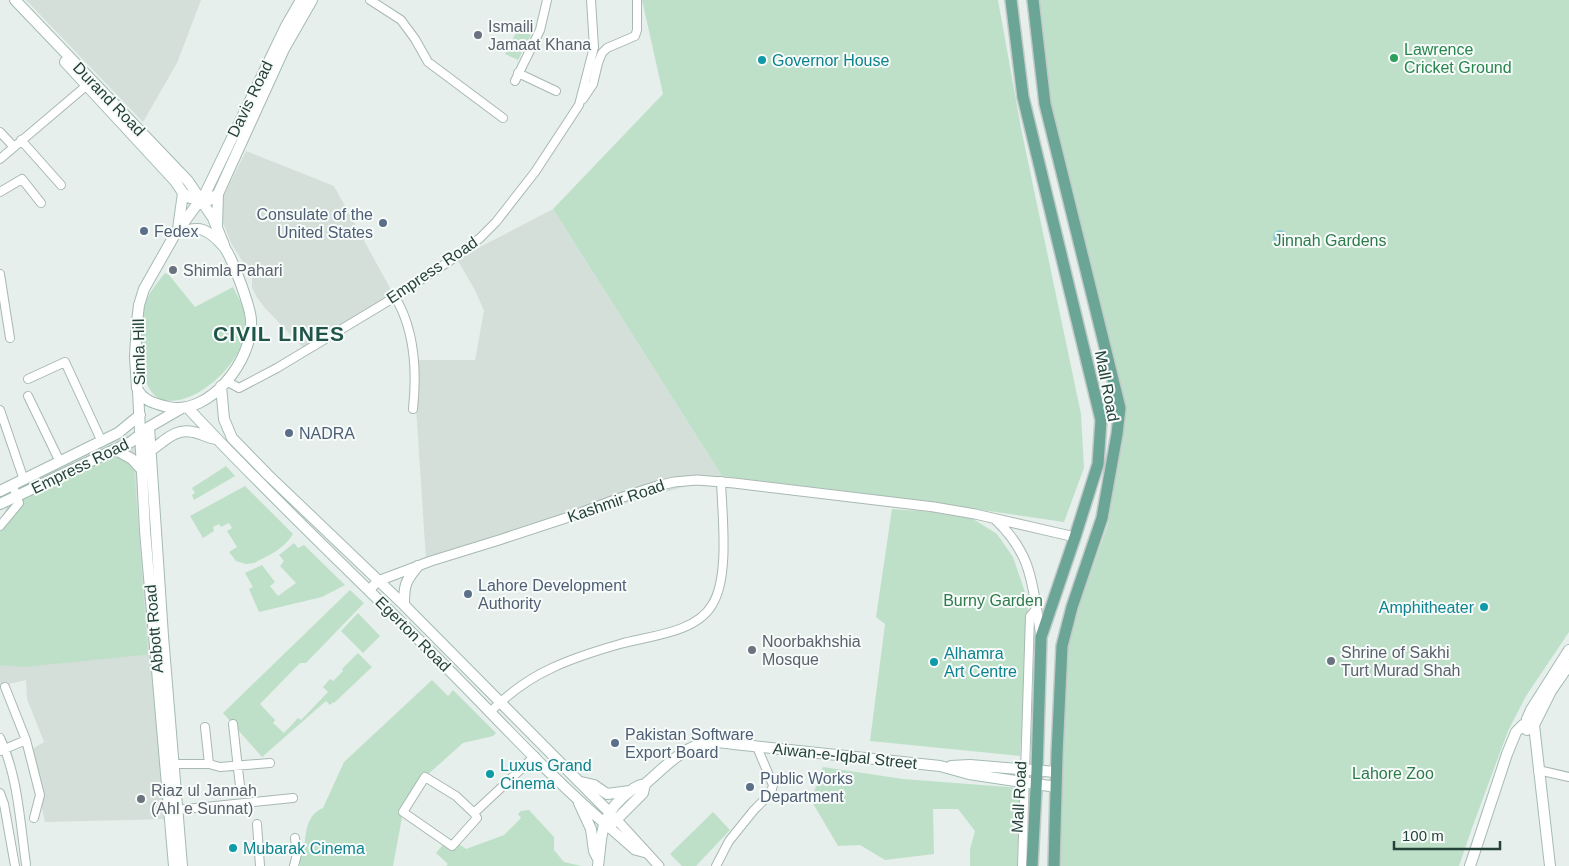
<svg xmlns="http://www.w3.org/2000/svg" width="1569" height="866" viewBox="0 0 1569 866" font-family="Helvetica,sans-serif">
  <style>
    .built { fill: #d4dfda }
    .green { fill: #bfe0c8 }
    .water { fill: #8ec9d4 }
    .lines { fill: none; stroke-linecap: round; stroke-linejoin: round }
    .minor-casing { stroke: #a8b8b2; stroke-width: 10 }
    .tertiary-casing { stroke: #a8b8b2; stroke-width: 11 }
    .secondary-casing { stroke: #a4bbb3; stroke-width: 12 }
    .primary-casing { stroke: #c2cac8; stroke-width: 14 }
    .minor { stroke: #fff; stroke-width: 8 }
    .tertiary { stroke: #fff; stroke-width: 9 }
    .secondary { stroke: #fff; stroke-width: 10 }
    .primary { stroke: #6aa596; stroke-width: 11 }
    .worship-dot { fill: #6b7280; stroke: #f7fbf9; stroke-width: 2 }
    .leisure-dot { fill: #2e9e5b; stroke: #f7fbf9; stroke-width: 2 }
    .culture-dot { fill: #0f9aa8; stroke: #f7fbf9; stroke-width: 2 }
    .service-dot { fill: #5c6f8a; stroke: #f7fbf9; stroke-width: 2 }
    .labels { text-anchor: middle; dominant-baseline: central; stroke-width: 4; stroke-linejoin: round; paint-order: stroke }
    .worship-label { font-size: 16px; fill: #5b616d; stroke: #f7fbf9; text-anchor: start }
    .leisure-label { font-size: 16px; fill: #27864d; stroke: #f7fbf9; text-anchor: start }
    .culture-label { font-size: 16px; fill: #0d838f; stroke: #f7fbf9; text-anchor: start }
    .street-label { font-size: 16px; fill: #24423a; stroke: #f7fbf9 }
    .service-label { font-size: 16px; fill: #4e5e75; stroke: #f7fbf9; text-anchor: start }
    .park-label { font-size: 16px; fill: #2d7a4b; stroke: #f7fbf9 }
    .district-label { font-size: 21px; font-weight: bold; letter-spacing: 1px; fill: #1f5548; stroke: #f7fbf9 }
  </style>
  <rect width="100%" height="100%" fill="#e6efeb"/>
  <path class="built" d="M26 0H201L177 63 143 122Z
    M246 151 334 186 395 297 305 350 265 308 256 296 252 288V277L231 243 220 215 221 201Z
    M553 209 722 476 426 560 413 360H475L484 311 476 292 457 259Z
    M141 429 168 819 45 822 29 751 44 742 27 699 26 680 0 686V520L16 495 13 486Z"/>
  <path class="green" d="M642 0H998L1021 128 1081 414 1084 468 1064 522 893 497 722 476 553 209 663 94Z
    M1035 0H1569V632L1526 696 1508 731 1472 828 1459 866H1059L1065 646 1108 524 1126 409 1048 102Z
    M518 29 531 35 518 60 505 54Z
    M165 273 169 275 195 307 233 287C238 297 246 310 246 322 249 357 198 408 163 400 147 396 141 369 140 355 139 345 141 334 142 324 142 318 142 311 144 305 148 294 157 283 165 273Z
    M118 455 131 461 134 470 148 655 154 654 24 667 0 665V520L8 506Z
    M226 466 235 476 194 500 192 495 195 493 192 488Z
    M245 486 293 534C285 548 268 556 254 563L246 564 236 561 229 552 237 547 227 531 232 528 229 523 221 527 219 524 213 527 214 531 203 538 190 516Z
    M892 509 933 512 973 519 997 534 1013 557 1028 601V625L1020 756 870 741 885 624 876 617Z
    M294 543 298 548 304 545 345 585 322 597 259 612 249 589 253 587 245 573 262 565 275 582 270 586 278 596 296 583 280 566 284 561 279 555Z
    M350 590 364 603 306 663H300L260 704 275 720 273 723 284 733 298 718 301 720 328 692 323 687 330 679 333 681 343 671 342 669 358 653 372 667 334 703 333 702 330 705 326 701 262 757 223 713Z
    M358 613 380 636 363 653 341 631Z
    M432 680 448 696 453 690 496 733 493 736 463 743 426 776 403 812 393 866H300L296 849 304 848C306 833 306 815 323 808L344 762Z
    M823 767 903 779 1020 788 1017 866H970V849L975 831 958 809H933L934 854 885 860 860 845 838 846 811 800Z
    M529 810 554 837V850L564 862 581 866H446L448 864 436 853 446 841 456 842 466 849 504 835 521 818 518 814 521 811Z
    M713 812 730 830 696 866H682L670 854Z"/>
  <path class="water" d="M1273 237a7 7 0 1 1 14 0a7 7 0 1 1-14 0Z"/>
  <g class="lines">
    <g class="minor-casing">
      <path id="minor" d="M370 0 401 20 415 39 428 62 503 118
        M518 73 556 91
        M515 81 540 30 547 0
        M583 99 593 84 598 63 602 53 607 48 635 36 637 30V0
        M0 132 14 147
        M21 140 61 185
        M0 159 86 86
        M0 192 22 179 41 203
        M0 274 10 338
        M395 297C415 330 417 371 413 409
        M28 379 65 362 102 442
        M226 381 239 388 277 368 395 297 454 258 480 238 496 222 535 172 579 105 594 47 591 0
        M28 396 60 462
        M0 410 24 480
        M0 526 19 503 13 486
        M5 687 26 740 40 795 34 818
        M490 712C508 694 528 679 552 668 571 659 599 650 620 644 648 636 696 633 712 605 730 577 722 514 721 481
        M233 724 240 786
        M205 727 209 764
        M0 738C18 776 20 822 26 864
        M0 751 26 740
        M174 764H209L220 767 270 763
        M1538 770 1569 777
        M0 793 4 804 15 866
        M176 810 293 798
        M474 813 456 796 425 777 403 812 452 846 477 818 474 813 535 756
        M257 824 260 866
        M294 866 297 854 295 838
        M716 866 729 841 754 810 771 793 773 785 757 747
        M1022 866 1030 616 1036 609"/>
    </g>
    <g class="tertiary-casing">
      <path id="tertiary" d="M995 519C1034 556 1032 586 1041 636
        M369 590 378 581 431 561 499 540 575 515 620 498 657 486 674 482 697 480 734 483 934 507 975 514 1075 537
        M616 819 659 866
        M610 828 635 850 646 853"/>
    </g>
    <g class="secondary-casing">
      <path id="secondary" d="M15 0 188 181 213 218 224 245
        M65 62 175 181 183 193 190 198 209 200 218 194
        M217 225 218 194 284 49 312 0
        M178 229 183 193
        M177 233C186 231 195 227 203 230 211 233 219 241 224 247 232 257 251 308 251 321 253 360 210 416 168 407 156 404 142 401 137 388L135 357 137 322 139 305 144 289 174 236 206 192 286 26 301 0
        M221 386 224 419 232 438 268 475 404 605 616 819
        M138 391 145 531 174 866
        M187 407C269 496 358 578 443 664 498 719 551 778 610 828
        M149 427 163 636 182 866
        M116 450 132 459 142 470
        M150 451C164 442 174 428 193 432 201 433 207 438 216 439
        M0 491 118 433 140 415
        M0 504 131 442 149 427 182 408
        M404 605C404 586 405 581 418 566
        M1527 730V719L1531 710 1569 650
        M951 766 970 765 1056 772
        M581 782 594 785 607 794 630 791
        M579 803 591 829 594 851 598 859
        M613 823 643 793 645 784
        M598 866C602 837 599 819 622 798 630 791 635 786 645 784 663 769 682 747 706 743 715 741 725 743 734 744L940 766 969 774 1056 787
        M1470 866 1507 754 1516 732 1523 725 1534 723
        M1550 866 1534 725 1551 691 1569 665"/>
    </g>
    <g class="primary-casing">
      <path id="primary" d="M1011 0 1023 97 1101 420 1098 464 1075 537 1041 637 1037 770 1032 866
        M1033 0 1045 104 1120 408 1117 434 1102 518 1072 607 1062 646 1057 754 1054 866"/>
    </g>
    <use href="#minor" class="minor"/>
    <use href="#tertiary" class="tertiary"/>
    <use href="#secondary" class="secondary"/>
    <use href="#primary" class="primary"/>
  </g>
  <g class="worship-dot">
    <circle cx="478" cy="35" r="5"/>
    <circle cx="173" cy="270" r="5"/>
    <circle cx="752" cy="650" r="5"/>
    <circle cx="1331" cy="661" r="5"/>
    <circle cx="141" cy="799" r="5"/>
  </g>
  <circle class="leisure-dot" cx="1394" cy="58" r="5"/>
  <g class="culture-dot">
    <circle cx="762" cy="60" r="5"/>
    <circle cx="1484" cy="607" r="5"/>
    <circle cx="934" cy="662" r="5"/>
    <circle cx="490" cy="774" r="5"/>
    <circle cx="233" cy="848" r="5"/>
  </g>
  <g class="service-dot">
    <circle cx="383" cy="223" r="5"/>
    <circle cx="144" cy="231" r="5"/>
    <circle cx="289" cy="433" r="5"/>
    <circle cx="468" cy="594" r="5"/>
    <circle cx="615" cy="743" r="5"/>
    <circle cx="750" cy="787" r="5"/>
  </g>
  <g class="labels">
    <g class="worship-label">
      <text x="488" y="26">Ismaili<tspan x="488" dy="18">Jamaat Khana</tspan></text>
      <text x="183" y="270">Shimla Pahari</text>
      <text x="762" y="641">Noorbakhshia<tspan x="762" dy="18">Mosque</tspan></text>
      <text x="1341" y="652">Shrine of Sakhi<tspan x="1341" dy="18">Turt Murad Shah</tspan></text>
      <text x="151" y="790">Riaz ul Jannah<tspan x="151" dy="18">(Ahl e Sunnat)</tspan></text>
    </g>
    <g class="leisure-label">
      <text x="1404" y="49">Lawrence<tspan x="1404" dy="18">Cricket Ground</tspan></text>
    </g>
    <g class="culture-label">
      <text x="772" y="60">Governor House</text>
      <text x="1474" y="607" text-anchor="end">Amphitheater</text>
      <text x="944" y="653">Alhamra<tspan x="944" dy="18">Art Centre</tspan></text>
      <text x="500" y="765">Luxus Grand<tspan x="500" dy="18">Cinema</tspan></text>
      <text x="243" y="848">Mubarak Cinema</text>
    </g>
    <g class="street-label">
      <text transform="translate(109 99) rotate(46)">Durand Road</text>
      <text transform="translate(250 99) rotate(-64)">Davis Road</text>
      <text transform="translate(432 270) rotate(-34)">Empress Road</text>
      <text transform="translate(139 352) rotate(-91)">Simla Hill</text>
      <text transform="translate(1107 386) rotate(79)">Mall Road</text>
      <text transform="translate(80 466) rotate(-26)">Empress Road</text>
      <text transform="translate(616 501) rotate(-19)">Kashmir Road</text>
      <text transform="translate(154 629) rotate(-95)">Abbott Road</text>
      <text transform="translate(413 634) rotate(45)">Egerton Road</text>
      <text transform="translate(845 756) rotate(6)">Aiwan-e-Iqbal Street</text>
      <text transform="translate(1019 797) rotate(-87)">Mall Road</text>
    </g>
    <g class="service-label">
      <text x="373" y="214" text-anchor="end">Consulate of the<tspan x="373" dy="18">United States</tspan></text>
      <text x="154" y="231">Fedex</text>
      <text x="299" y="433">NADRA</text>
      <text x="478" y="585">Lahore Development<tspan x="478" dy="18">Authority</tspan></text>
      <text x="625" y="734">Pakistan Software<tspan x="625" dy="18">Export Board</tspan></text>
      <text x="760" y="778">Public Works<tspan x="760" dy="18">Department</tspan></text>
    </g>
    <g class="park-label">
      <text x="1330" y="240">Jinnah Gardens</text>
      <text x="993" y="600">Burny Garden</text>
      <text x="1393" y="773">Lahore Zoo</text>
    </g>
    <g class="district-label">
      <text x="279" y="333">CIVIL LINES</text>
    </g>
  </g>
  <path d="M1394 841v8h106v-8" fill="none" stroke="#24423a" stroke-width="2.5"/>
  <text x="1402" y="841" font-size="15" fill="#24423a" stroke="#f7fbf9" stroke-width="4" paint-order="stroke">100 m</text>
</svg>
